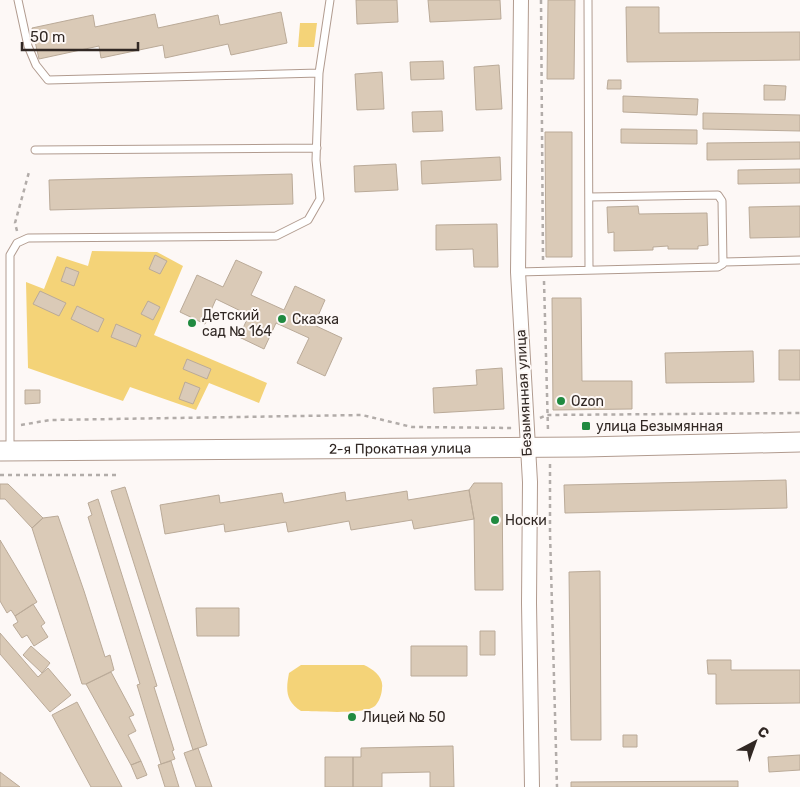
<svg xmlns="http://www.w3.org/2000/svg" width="800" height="787" viewBox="0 0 800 787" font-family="Rubik,sans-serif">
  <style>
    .green { fill: #f4d378 }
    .building { fill: #dacab7; stroke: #baaa98 }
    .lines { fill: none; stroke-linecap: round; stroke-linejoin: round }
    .lane-casing { stroke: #b19b8f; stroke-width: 9 }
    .street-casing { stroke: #b19b8f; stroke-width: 16 }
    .secondary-casing { stroke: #b19b8f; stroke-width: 21 }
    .path { stroke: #b2aca9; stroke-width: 2.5; stroke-dasharray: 4 4; stroke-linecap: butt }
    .lane { stroke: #fff; stroke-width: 7 }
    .street { stroke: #fff; stroke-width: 14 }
    .secondary { stroke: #fff; stroke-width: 19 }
    .poi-dot { fill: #208a40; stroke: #fdf8f6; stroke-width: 2 }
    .labels { text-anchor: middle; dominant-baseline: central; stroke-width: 4; stroke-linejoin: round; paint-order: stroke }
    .poi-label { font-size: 14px; fill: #312824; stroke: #fdf8f6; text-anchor: start }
    .street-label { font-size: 14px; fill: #312824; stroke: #fdf8f6 }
  </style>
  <rect width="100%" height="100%" fill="#fdf8f6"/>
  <path class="green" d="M300 23H317L314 47H298Z
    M92 251 157 252 183 266 154 335 267 383 259 403 209 383 196 410 130 387 123 401 28 368 26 282 44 289 57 256 88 266Z
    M301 665H364C373 669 384 677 382 688 382 694 379 702 375 706 365 715 316 711 301 711 285 701 286 689 289 673Z"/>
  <path class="building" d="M356 0H397L398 22 357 24Z
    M428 0H500L501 19 430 22Z
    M548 0H575L574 79H547Z
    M626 7H659V33L800 32V60L627 62Z
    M281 12 287 43 231 55 228 44 165 58 163 45 101 58 99 46 39 59 32 28 93 15 95 27 155 14 158 28 218 15 220 25Z
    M443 61 444 79 411 80 410 62Z
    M499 65 502 109 476 110 474 67Z
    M382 72 384 109 357 110 355 74Z
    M608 80H621V89H607Z
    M764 85 786 86 785 100H764Z
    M623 96 698 99 697 115 623 112Z
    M442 111 443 131 413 132 412 112Z
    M703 113 800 115V131L703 129Z
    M621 129 697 130V144L621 143Z
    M545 132H572V257H546Z
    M800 142V159L707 160V143Z
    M500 157 501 180 422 184 421 161Z
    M396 164 398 190 355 192 354 166Z
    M800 169V183L738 184V170Z
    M292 174 293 204 50 210 49 180Z
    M638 206 639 214 707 213 708 245 698 246V249H668V246L653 247V250L614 251V232L608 233 607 207Z
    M800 206V237L750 238 749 207Z
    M497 224 498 267H474L473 249 436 250V225Z
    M155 255 167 261 160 274 149 269Z
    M236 260 262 272 251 295 284 310 295 286 325 300 314 325 342 338 325 376 297 363 309 338 276 323 264 349 239 337 249 315 216 299 205 324 180 312 197 275 223 287Z
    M66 267 79 272 74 286 61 281Z
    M40 291 66 303 59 316 33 304Z
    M552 298H581L582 381H632V409L553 410Z
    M148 301 160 307 153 320 141 314Z
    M77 306 104 319 98 332 71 319Z
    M116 324 141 335 136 347 111 337Z
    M779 350H800V380H779Z
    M753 351 754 382 666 383 665 353Z
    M187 359 211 369 207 379 183 369Z
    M502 368 504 409 434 413 433 388 477 385 476 370Z
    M185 382 200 388 193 404 179 399Z
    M25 390H40V403L25 404Z
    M786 480 787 508 565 513 564 485Z
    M474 483H502L503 590H475L474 519 469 490Z
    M0 484H8L43 518 32 528 5 499H0Z
    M125 487 207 745 193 750 111 491Z
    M469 490 474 519 414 529 412 520 351 530 349 521 288 532 286 522 225 532 224 524 165 534 160 505 219 495 220 503 282 493 284 503 345 492 346 501 407 491 408 500Z
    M98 499 157 686 154 687 174 750 172 751 175 759 161 764 137 685 140 684 88 517 92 515 88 503Z
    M58 516 84 591 105 657 110 655 114 670 86 684H82L32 528 43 518Z
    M0 540 37 602 15 616 11 610 7 613 0 601Z
    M600 571 601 740H571L569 572Z
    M33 604 45 623 41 626 48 637 34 646 27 635 22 638 13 625 18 622 15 616Z
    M196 608H239V636H197Z
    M480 631H495V655H480Z
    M0 633 38 677 48 668 71 695 50 712 0 654Z
    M31 646 50 663 42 673 23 655Z
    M411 646H467V676H411Z
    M707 660H731V670H800V703L716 704V674H708Z
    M111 672 134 715 129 717 136 731 128 735 141 761 131 765 86 684Z
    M77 702 122 787H91L52 715Z
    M623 735H637V747H623Z
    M453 746 454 787H430V772L382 773V787H353V757H361V748Z
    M198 748 212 787H196L184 753Z
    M800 755V770L769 772 768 757Z
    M325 757H353V787H325Z
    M141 761 147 775 137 779 131 765Z
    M171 761 179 787H165L158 765Z
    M0 772 20 787H0Z
    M738 781V787H571V782Z"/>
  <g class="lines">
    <g class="lane-casing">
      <path id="lane" d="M18 0 28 46 36 65 48 80 319 73
        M588 0 589 270
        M35 150 317 148
        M724 262 800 260
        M518 272 718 267 723 264 722 201 718 195 589 197
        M10 451V255L17 243 28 238 276 236 308 220 320 199 316 160 319 73 330 0"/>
    </g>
    <g class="street-casing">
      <path id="street" d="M521 0 518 272 530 482 529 603 532 787"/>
    </g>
    <g class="secondary-casing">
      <g id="secondary">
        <path id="s1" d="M0 451 584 447 800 442"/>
      </g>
    </g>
    <path class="path" d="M541 0 543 261
      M17 231 15 223 29 172
      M544 281 548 431
      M540 418 547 415 800 413
      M21 425 50 420 362 415 412 427 514 428
      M550 464V533L557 787
      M0 475H117"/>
    <use href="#lane" class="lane"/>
    <use href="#street" class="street"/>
    <use href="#secondary" class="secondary"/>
  </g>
  <g class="poi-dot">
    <circle cx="282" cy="319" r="5"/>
    <circle cx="192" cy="323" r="5"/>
    <circle cx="561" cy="401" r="5"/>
    <rect x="581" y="421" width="10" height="10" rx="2.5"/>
    <circle cx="495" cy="520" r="5"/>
    <circle cx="352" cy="717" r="5"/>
  </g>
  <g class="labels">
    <g class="poi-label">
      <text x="202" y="315">Детский<tspan x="202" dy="16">сад № 164</tspan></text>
      <text x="292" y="319">Сказка</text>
      <text x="571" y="401">Ozon</text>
      <text x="596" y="426">улица Безымянная</text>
      <text x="505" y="520">Носки</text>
      <text x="362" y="717">Лицей № 50</text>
    </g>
    <g class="street-label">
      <text transform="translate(524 393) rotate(-93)">Безымянная улица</text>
      <text stroke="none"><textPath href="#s1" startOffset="400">2-я Прокатная улица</textPath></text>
    </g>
  </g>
  <g transform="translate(755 742) rotate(41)" stroke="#fdf8f6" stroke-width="4" paint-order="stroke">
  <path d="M0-4L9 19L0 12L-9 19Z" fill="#312824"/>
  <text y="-8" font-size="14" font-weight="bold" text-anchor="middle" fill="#312824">С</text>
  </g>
  <path d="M22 42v8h116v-8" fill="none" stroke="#312824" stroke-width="2.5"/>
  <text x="30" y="42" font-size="15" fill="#312824" stroke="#fdf8f6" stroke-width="4" paint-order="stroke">50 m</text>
</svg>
